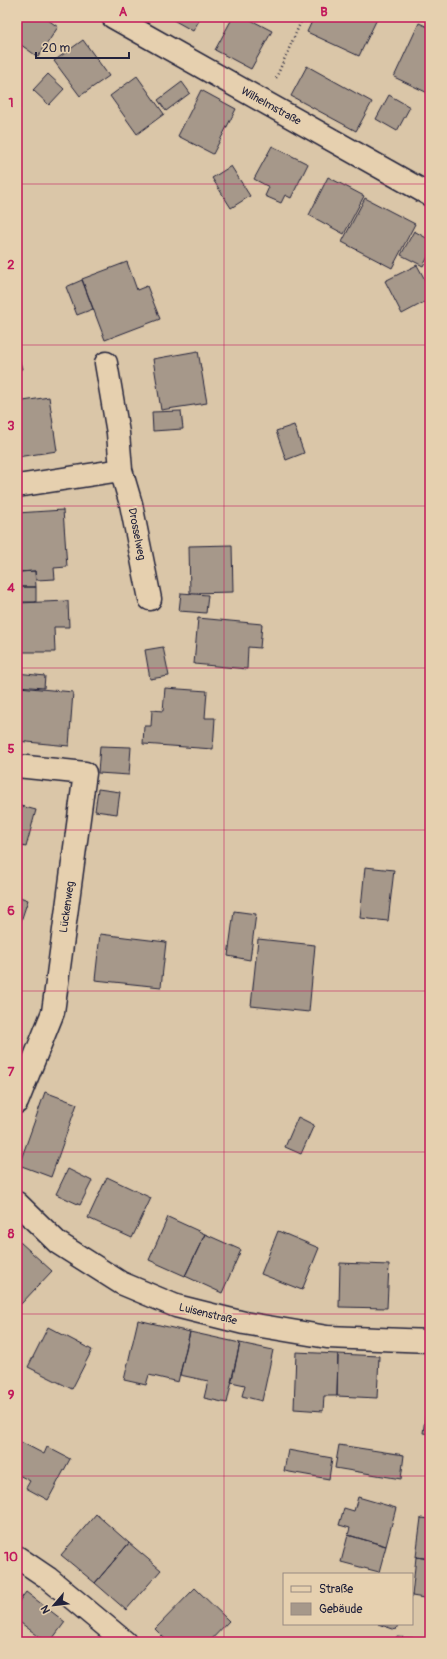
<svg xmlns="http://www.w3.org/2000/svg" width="447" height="1659" viewBox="0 0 447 1659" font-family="Pangolin,sans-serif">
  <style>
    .building { fill: #a6988a; stroke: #22223b }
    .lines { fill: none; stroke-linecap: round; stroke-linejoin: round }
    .minor-casing { stroke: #22223b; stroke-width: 25 }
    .path { stroke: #22223b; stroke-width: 2.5; stroke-dasharray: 1 3; stroke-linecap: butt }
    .minor { stroke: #e6d0af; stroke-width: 22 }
    .grid { fill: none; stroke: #c2185b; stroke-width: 1; stroke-opacity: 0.55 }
    .labels { text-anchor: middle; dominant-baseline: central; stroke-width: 4; stroke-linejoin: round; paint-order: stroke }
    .street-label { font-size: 11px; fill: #22223b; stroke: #e6d0af }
    .neatline { fill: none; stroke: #c2185b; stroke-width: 1.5 }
    .grid-label { font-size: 13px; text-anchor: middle; font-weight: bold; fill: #c2185b }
  </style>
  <rect width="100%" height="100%" fill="#dac6a8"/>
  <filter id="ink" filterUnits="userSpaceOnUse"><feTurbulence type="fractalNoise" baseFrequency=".025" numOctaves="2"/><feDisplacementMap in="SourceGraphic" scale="8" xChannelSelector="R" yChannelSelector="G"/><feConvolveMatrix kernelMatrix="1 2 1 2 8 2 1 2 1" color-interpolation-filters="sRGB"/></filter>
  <g filter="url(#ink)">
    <path class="building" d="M17 17H44L58 27 38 57 17 42Z
      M168 17H201L193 31Z
      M233 17H245L272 31 251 69 215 50Z
      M314 17H378L359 56 307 32Z
      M419 23 430 28V94L394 77Z
      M83 40 109 76 80 96 54 61Z
      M307 66 372 102 356 131 291 96Z
      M48 74 64 89 49 105 33 90Z
      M137 76 164 114 137 134 110 96Z
      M182 82 190 93 166 111 158 100Z
      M201 90 236 109 213 154 178 136Z
      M389 95 410 107 397 131 376 119Z
      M272 146 308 164 291 198 285 195 281 203 265 196 269 187 254 179Z
      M231 166 250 196 231 208 212 178Z
      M328 177 364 196 344 234 309 215Z
      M365 198 415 224 392 268 342 242Z
      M414 231 430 240V253L423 266 401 255Z
      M127 262 137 290 147 286 160 319 105 340 82 279Z
      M417 265 430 289V299L402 314 385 281Z
      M82 280 93 309 77 315 66 287Z
      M17 351 22 369 17 370Z
      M198 351 207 403 161 410 153 359Z
      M49 397 57 451 17 457V402Z
      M181 411 183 429 153 431 152 412Z
      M294 425 304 453 286 460 276 431Z
      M63 510 67 567 54 568 55 579 36 580 35 571 19 572 17 513Z
      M232 545 233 592 190 593 189 546Z
      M35 571 36 587H17V572Z
      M17 587H36V602H17Z
      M181 593 208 595 206 613 179 611Z
      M68 601 69 627H54L55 652H20L18 603Z
      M198 618 262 624 260 648 248 647 247 669 194 664Z
      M163 647 169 676 150 679 145 650Z
      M17 673 45 676 44 688 17 686Z
      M19 687 73 692 69 746 17 741Z
      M165 688 207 691 205 718H215L213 749 143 744 144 726H151L152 710 163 711Z
      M100 746 131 747 129 775 98 773Z
      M98 789 120 792 117 814 95 811Z
      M21 806 36 810 26 847 17 845V822Z
      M365 867 394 870 388 921 360 918Z
      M17 896 28 900 19 927H17Z
      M234 911 256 914 250 960 228 956Z
      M100 934 166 942 161 987 95 980Z
      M258 939 315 945 309 1012 251 1006Z
      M45 1092 77 1104 51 1177 19 1165Z
      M298 1117 314 1125 301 1154 285 1147Z
      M68 1169 92 1181 80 1205 56 1194Z
      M107 1177 151 1198 132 1238 88 1218Z
      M168 1217 205 1234 185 1276 149 1260Z
      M278 1231 319 1248 302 1290 261 1274Z
      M205 1234 241 1250 222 1293 185 1276Z
      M20 1242 52 1271 21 1304 17 1300V1245Z
      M340 1263 389 1265 387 1308 339 1307Z
      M138 1320 190 1332 178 1382 149 1375 146 1385 124 1380Z
      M48 1327 92 1350 72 1389 28 1367Z
      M190 1332 240 1343 227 1403 204 1398 208 1381 180 1375Z
      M240 1343 273 1350 262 1401 242 1396 245 1385 231 1382Z
      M296 1352 338 1354 337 1396H324L323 1411 294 1409Z
      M338 1354 379 1356 377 1398 337 1396Z
      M428 1397H430V1434L423 1433Z
      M21 1442 44 1454 47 1447 70 1459 48 1500 26 1488 30 1481 17 1474V1450Z
      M339 1445 404 1455 401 1479 335 1468Z
      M288 1450 332 1458 329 1479 284 1471Z
      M358 1497 396 1508 386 1546 348 1535 350 1528 339 1525 344 1508 354 1511Z
      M96 1514 129 1543 95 1583 61 1555Z
      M421 1518 430 1519V1559L416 1557Z
      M348 1535 386 1546 379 1572 341 1562Z
      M129 1543 161 1570 126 1610 95 1583Z
      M416 1557 430 1559V1599L412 1596Z
      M195 1588 229 1621 209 1642H168L155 1629Z
      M26 1592 65 1622 50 1642H46L17 1620V1604Z
      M378 1624H398L396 1630Z
      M396 1637 430 1639V1642H396Z"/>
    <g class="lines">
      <g class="minor-casing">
        <path id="minor" d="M113 17 430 195
          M106 363 118 433 121 470 131 504 150 599
          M17 486 121 470
          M17 766 85 773 53 1012 17 1102
          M17 1203 58 1243 121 1283 176 1306 244 1323 327 1337 430 1341
          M17 1557 48 1578 125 1642"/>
      </g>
      <path class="path" d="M276 78 303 17"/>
      <use href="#minor" class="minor"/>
    </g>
  </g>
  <path class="grid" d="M224 17V1642M17 184H430M17 345H430M17 506H430M17 668H430M17 830H430M17 991H430M17 1152H430M17 1314H430M17 1476H430"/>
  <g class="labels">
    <g class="street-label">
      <text transform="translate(271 106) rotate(29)">Wilhelmstraße</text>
      <text transform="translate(137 534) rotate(79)">Drosselweg</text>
      <text transform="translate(67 907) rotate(-82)">Lückenweg</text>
      <text transform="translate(208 1314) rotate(14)">Luisenstraße</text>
    </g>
  </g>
  <rect width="447" height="1659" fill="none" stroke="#e6d0af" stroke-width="44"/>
  <rect x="283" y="1573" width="130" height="52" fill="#e6d0af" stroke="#988a81"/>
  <rect x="291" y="1586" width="20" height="6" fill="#e6d0af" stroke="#988a81"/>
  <text x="319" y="1593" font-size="12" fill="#22223b">Straße</text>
  <rect x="291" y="1603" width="20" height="12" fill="#a6988a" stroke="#988a81"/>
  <text x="319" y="1613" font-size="12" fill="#22223b">Gebäude</text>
  <g transform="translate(54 1605) rotate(242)" stroke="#e6d0af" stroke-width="3" paint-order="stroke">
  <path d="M0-3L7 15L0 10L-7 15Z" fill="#22223b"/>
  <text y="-6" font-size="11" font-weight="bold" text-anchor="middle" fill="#22223b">N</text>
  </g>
  <path d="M36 52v6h93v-6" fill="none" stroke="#22223b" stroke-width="2"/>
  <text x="42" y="52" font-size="12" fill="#22223b" stroke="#e6d0af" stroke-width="3" paint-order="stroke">20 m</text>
  <rect x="22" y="22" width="403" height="1615" class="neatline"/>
  <g class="grid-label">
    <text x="123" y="16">A</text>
    <text x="324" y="16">B</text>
    <text x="11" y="107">1</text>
    <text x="11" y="269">2</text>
    <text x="11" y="430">3</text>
    <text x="11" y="592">4</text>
    <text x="11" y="753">5</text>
    <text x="11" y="915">6</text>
    <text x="11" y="1076">7</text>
    <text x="11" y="1238">8</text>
    <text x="11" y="1399">9</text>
    <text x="11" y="1561">10</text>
  </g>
</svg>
